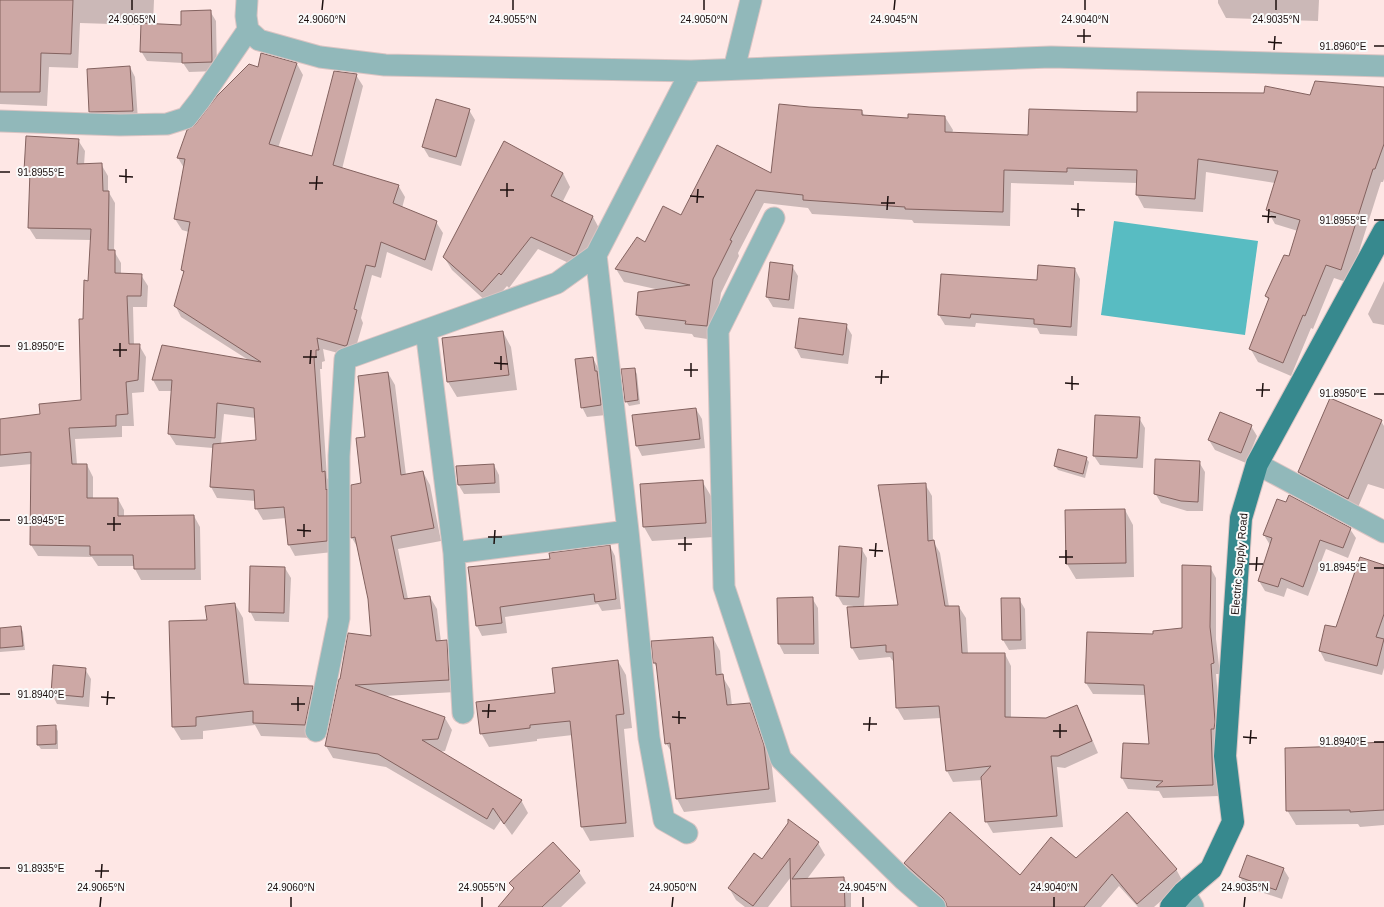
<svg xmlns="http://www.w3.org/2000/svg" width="1384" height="907" viewBox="0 0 1384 907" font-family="Arial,sans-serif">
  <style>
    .water { fill: #58bcc2 }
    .shadow { fill: #0003; fill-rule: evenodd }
    .building { fill: #cda8a5; stroke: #83625f }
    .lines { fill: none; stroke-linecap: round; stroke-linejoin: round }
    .street-casing { stroke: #dac4c3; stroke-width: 23 }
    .primary-casing { stroke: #dac4c3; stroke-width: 24 }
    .street { stroke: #91b8ba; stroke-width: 21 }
    .primary { stroke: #37898e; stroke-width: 22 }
    .ticks { fill: none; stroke: #1c0f0e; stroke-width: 1.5 }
    .labels { text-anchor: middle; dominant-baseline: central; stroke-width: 4; stroke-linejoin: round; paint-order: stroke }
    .street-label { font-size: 11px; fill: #1c0f0e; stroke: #fafafa }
    .ticks-label { font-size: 10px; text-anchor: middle; fill: #1c0f0e; stroke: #fafafa; stroke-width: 4; stroke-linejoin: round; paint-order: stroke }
  </style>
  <rect width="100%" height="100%" fill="#fee7e5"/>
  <path class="water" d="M1114 221 1258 241 1245 335 1101 315Z"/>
  <path class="shadow" d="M0 0H154L153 25 182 26 210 11 216 21 217 71 189 72 183 63 147 61 141 51 142 25 80 23 78 68 49 67 47 106 0 104Z
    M1218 0H1319L1318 21 1226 18 1218 3Z
    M262 54 297 64 303 75 278 148 313 157 356 75 363 86 342 169 398 185 405 197 402 208 436 222 443 233 432 271 387 252 381 278 372 275 361 318 363 323 353 357 323 349 325 361 322 362V369H320L327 478 331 484 333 552 295 556 289 545 286 518 263 520 256 508V501L217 498 211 487 213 448 176 445 169 434 172 391H159L153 380 163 346 250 361 181 317 175 305 184 274 182 270 189 232 182 230 175 219 184 168 178 158 196 126 259 68ZM224 414 256 418 257 441 221 444Z
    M130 67 135 77 138 120 96 122 90 112Z
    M1384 88V179L1383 182H1381L1349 283 1334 278 1313 329 1311 328 1291 376 1258 362 1250 348 1269 301 1266 296 1289 258 1298 231 1275 224 1267 210 1275 183 1206 172 1203 212 1144 208 1137 195V183L1074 181V185L1011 183 1010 226 914 223 912 220 812 214 808 208 764 203 738 253 739 256 721 293 714 340 694 337 692 334 645 329 637 315 660 290 624 282 616 269 645 243 681 216 772 175 862 111 865 117 909 119 945 117 953 130 952 134 1029 136 1138 113 1311 97Z
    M469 110 475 120 461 166 429 157 423 147Z
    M78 140 85 151 84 165 101 164 108 176V191L115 203 114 251 121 263V274L141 275 148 286 147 307H133L134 345H139L146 357 144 392 132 393 134 426H122V437L75 439 77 465H87L93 477V499H118L124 510V517L194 516 200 527 201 580H141L135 569V566H98L92 557 38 556 31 545 32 464 0 467V420L41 415 82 401 84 320 89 282 91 240 36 239 29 228 30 180 25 171Z
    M563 173 570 187 562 203 593 217 600 230 582 269 538 249 509 288 507 286 490 305 452 270 444 257Z
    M792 266 798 276 794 309 773 307 767 297Z
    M1075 269 1080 279 1077 336 1040 334 1037 328 976 323 975 327 945 325 939 315Z
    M1384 281V325L1373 323 1368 314Z
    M800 319 846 325 852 335 848 364 801 358 796 348Z
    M503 332 511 347 517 390 457 397 448 382 443 339Z
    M593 358 598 368 606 415 587 417 582 407Z
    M635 370 637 374 640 404 629 406 626 401Z
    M388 373 395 385 406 475 423 472 430 485 441 541 398 549 408 599 430 597 437 609 441 642 446 641 454 654 456 692 384 696 445 718 452 730 445 751 438 752 521 800 528 813 512 835 501 820 494 830 386 767 333 758 326 746 372 638 369 599 359 550 352 538 362 484 366 438Z
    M696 409 702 419 705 448 642 456 637 446Z
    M1139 418 1145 428 1143 468 1100 465 1094 456Z
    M1381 421 1384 426V489L1368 484 1356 512 1307 486 1299 472Z
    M1251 426 1257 436 1246 463 1215 450 1209 440Z
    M1086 458 1089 462 1085 478 1058 470 1055 466Z
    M1199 462 1205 472 1203 511H1187L1161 503 1155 493Z
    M494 465 499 475 500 493 464 494 458 484Z
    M702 481 711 496 714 537 652 541 644 527Z
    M925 484 932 496 933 541 940 553 949 607H959L966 618 968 654H1005L1011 666V718L1047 719 1076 706 1083 718 1098 753 1065 768 1057 767 1063 827 993 833 986 821 983 780 953 782 947 771 941 718 904 720 897 708 895 664 890 657 859 660 852 648 853 606 843 605 837 595 861 548 867 558 864 607 900 606Z
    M1125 510 1133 525 1134 577 1076 579 1067 564Z
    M1350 529 1356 538 1348 558 1326 549 1308 596 1287 588 1284 597 1265 591 1259 581 1270 545 1264 535Z
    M610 546 615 556 621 609 602 611 598 604 505 617 507 633 482 636 477 626 551 560Z
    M1210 567 1216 578V639L1220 674H1216L1221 733 1219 796 1163 798 1159 791 1128 789 1122 778 1124 744 1150 746 1146 695 1093 694 1086 683 1088 633 1154 635 1183 629Z
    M1384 567V668L1382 675 1325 661 1320 651 1326 626 1337 629Z
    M285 568 291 578 289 622 255 621 250 611Z
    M812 598 818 608 819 654H784L779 644 778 599Z
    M1002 599H1019L1025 609 1026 649 1009 650 1003 640Z
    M235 604 243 618 249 685 312 687 320 700 313 738 261 736 255 725 203 731V739L181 740 173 727 208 621Z
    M21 627 23 632 25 650 0 652V629Z
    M713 638 720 651 722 676 730 689 732 706 749 704 757 717 771 759 776 802 684 812 677 799 672 753 666 743 658 669 654 663Z
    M618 661 626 675 632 728 624 729 634 837 590 841 582 827 573 735 537 739V741L489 747 481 733Z
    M54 666 85 669 91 679 89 707 57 704 52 694Z
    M55 726 58 731V749H41L38 745Z
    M1384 743V825L1360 827 1358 824 1296 825 1287 810 1347 747Z
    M553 843 579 872 586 883 561 907H500L514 889 511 883Z
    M818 843 825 855 807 879 844 878 851 890V907H792L791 877 768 907H745L736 900 729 888 762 861Z
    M1076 859 1176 869 1183 882 1154 907H1138L1119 886 1101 907H947L912 875 905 863 1020 877Z
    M1283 868 1289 878 1282 899 1246 887 1240 877Z"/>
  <path class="building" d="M0 0H73L71 54 41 53 40 92H0Z
    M211 10 212 62 182 63V53L140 52 141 23 181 25V11Z
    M261 53 297 63 269 144 312 156 334 71 357 74 333 165 399 185 393 203 437 221 425 260 381 242 375 267 366 265 354 309 357 310 347 345 345 346 317 338 319 350H316V357L314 358 322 472 325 471 326 490 327 489V541L288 545 284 507 255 509 254 490 210 487 213 444 256 440 254 408 217 403 215 438 168 434 172 380H152L162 345 261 362 174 306 184 271 181 270 190 222 174 219 185 159 177 158 187 130 195 125 217 96 249 64 258 67Z
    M130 66 133 111 89 112 87 69Z
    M1315 81 1384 87V144L1375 169H1373L1341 270 1326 265 1305 316 1303 315 1283 363 1249 349 1269 298 1265 296 1284 255 1289 256 1300 220 1266 210 1278 171 1198 159 1195 199 1136 195 1137 170 1067 168V172L1004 170 1003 212 905 209V207L803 200V195L756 190 730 240 732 241 713 279 707 326 685 324 686 321 636 315 638 292 690 285 615 269 637 237 645 242 663 206 681 215 717 145 771 173 779 104 809 107 862 110V115L908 118V114L945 116V132L1028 135 1029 109 1137 112V92L1264 93 1265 86 1310 95Z
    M436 99 470 109 456 157 422 147Z
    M26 136 79 139 77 164 102 163 103 191H109L108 250H115V273L142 274 141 296H127L129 344H140L138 380 126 382 128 414 116 415V426L69 428 72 464H87V498H118V516L194 515 195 569H134L133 555H90V546L30 545 31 452 0 455V419L40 414 39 404 81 400 79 319H83L84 280 88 281 91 229 28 228 30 171H24Z
    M504 141 563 173 551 196 593 216 576 255 574 256 531 237 501 275 499 273 482 292 443 257Z
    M770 262 793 265 789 300 766 297Z
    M1038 265 1075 268 1071 327 1034 324V319L971 314 970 318 938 315 941 274 1037 280Z
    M799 318 847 324 843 355 795 348Z
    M503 331 509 375 447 382 442 338Z
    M593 357 595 371H597L601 405 581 408 575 359Z
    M635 368 638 400 625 402 621 369Z
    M388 372 401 475 423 471 434 528 391 536 404 599 430 596 436 641 447 640 449 680 355 685 445 717 438 739 422 740 522 800 504 824 493 808 487 819 378 754 325 746 339 679H340L348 633 371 636 368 599 355 537 351 538V485L361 483 356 438 365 437 358 376Z
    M1330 398 1382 420 1348 499 1298 472Z
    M696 408 700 439 636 446 632 415Z
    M1220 412 1252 425 1241 453 1208 440Z
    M1095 415 1140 417 1137 458 1093 456Z
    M1058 449 1087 457 1083 474 1054 466Z
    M1155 459 1200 461 1198 502 1181 501 1154 494Z
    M494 464 495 483 458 485 456 466Z
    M703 480 706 523 643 527 640 484Z
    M926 483 928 541 934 540 945 606H959L962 653H1005V717L1046 718 1077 705 1092 741 1058 756H1051L1057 816 985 822 981 777 991 766 946 771 939 706 896 708 893 652H886V645L851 648 847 607 898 605 878 485Z
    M1289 495 1351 528 1343 548 1320 540 1303 587 1281 578 1278 587 1258 581 1272 538 1263 535 1277 499 1286 502Z
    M1125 509 1126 563 1066 564 1065 510Z
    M610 545 616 599 595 602 594 594 500 607 502 623 476 626 468 567 550 559 549 553Z
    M839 546 862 548 859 597 836 596Z
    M1360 557 1384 565V614L1376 637 1384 639 1377 666 1319 651 1325 625 1336 627Z
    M1182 565 1211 566 1210 627 1214 663 1211 664 1215 722 1214 729H1211L1213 785 1156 787 1163 781 1121 778 1123 743 1149 744 1144 685 1085 683 1087 632 1153 634V631L1182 628Z
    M250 566 285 567 284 613 249 612Z
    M813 597 814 644H778L777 598Z
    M1001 598H1020L1021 640H1002Z
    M235 603 244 684 313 686 305 725 253 723V711L196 717V726L172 727 169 621 207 620 205 606Z
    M21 626 23 646 0 648V628Z
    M713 637 716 675 723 674 727 705 750 703 764 745 769 789 676 799 670 743 665 744 656 663H653L651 641Z
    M618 660 624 714 616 715 626 823 581 827 570 721 530 725V728L480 734 476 702 555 693 552 668Z
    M53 665 86 668 83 697 51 694Z
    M56 725V744L37 745V726Z
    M1384 742V810L1350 812V810L1286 811 1285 748 1346 746V744Z
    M950 812 1020 875 1051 837 1076 858 1127 812 1177 869 1137 904 1112 874 1084 907H947L946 903 943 898 904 863Z
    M788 819 819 842 792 879 844 877 845 907H791L790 858 753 906 728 888 754 853 762 859 788 823Z
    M553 842 580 871 542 907H498L514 888 509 883Z
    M1247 855 1284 868 1276 890 1239 877Z"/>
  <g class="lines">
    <g class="street-casing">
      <path id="street" d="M247 0 246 16 248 30 259 40 320 57 385 65 691 71
        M734 69 751 0
        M0 121 120 125 167 124 186 118 200 100 248 30
        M774 218 718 331 724 587 781 759 903 879 935 907
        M596 255 628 531 649 738 664 820 687 833
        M426 330 454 553 463 713
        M1257 464 1384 532
        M454 553 628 531
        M316 731 339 618V456L345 359 557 283 596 255 691 71 1051 57 1384 66
        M1184 892 1193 907"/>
    </g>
    <g class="primary-casing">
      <path id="primary" d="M1171 907 1184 892 1211 869 1233 822 1225 756 1241 518 1257 464 1384 231"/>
    </g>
    <use href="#street" class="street"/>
    <use href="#primary" class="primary"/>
  </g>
  <path class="ticks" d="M132 10V0M322 10 323 0M513 10V0M704 10V0M894 10 895 0M1085 10V0M1276 10V0M1077 36H1091M1268 42 1282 43M1084 43V29M1374 46H1384M1274 50 1275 36M0 172H10M119 176 133 177M126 183V169M309 183H323M316 190 317 176M500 190H514M690 196 704 197M507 197V183M697 203 698 189M881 203H895M1071 209 1085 210M887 210 888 196M1262 216 1276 217M1078 217V203M1374 220H1384M1268 223 1269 209M0 346H10M113 350H127M120 357V343M303 357H317M494 363 508 364M310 364 311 350M501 370V356M684 370H698M691 377V363M875 377H889M1065 383 1079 384M881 384 882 370M1072 390V376M1256 390H1270M1374 394H1384M1262 397 1263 383M0 520H10M107 524H121M297 530 311 531M114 531V517M304 537V524M488 537H502M494 544 495 530M678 544H692M869 550 883 551M685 551V537M875 557 876 543M1059 557H1073M1066 564V550M1249 564H1263M1374 568H1384M1256 571 1257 557M0 694H10M101 697 115 698M291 704H305M107 705 108 691M298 711V697M482 711H496M672 717 686 718M488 718 489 704M679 724V711M863 724H877M869 731 870 717M1053 731H1067M1243 737 1257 738M1060 738V724M1374 742H1384M1250 744 1251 730M0 868H10M95 871H109M101 878 102 864M100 907 101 897M291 907V897M482 907V897M672 907 673 897M863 907V897M1054 907V897M1244 907 1245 897"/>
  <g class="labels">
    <g class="street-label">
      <text transform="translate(1239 564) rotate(-85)">Electric Supply Road</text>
    </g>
  </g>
  <g class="ticks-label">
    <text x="132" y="23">24.9065°N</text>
    <text x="322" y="23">24.9060°N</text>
    <text x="513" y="23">24.9055°N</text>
    <text x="704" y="23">24.9050°N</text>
    <text x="894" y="23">24.9045°N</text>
    <text x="1085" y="23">24.9040°N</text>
    <text x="1276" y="23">24.9035°N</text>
    <text x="1343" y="50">91.8960°E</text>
    <text x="41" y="176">91.8955°E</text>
    <text x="1343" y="224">91.8955°E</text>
    <text x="41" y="350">91.8950°E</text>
    <text x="1343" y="397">91.8950°E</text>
    <text x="41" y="524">91.8945°E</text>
    <text x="1343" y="571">91.8945°E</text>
    <text x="41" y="698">91.8940°E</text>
    <text x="1343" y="745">91.8940°E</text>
    <text x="41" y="872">91.8935°E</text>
    <text x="101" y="891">24.9065°N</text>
    <text x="291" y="891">24.9060°N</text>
    <text x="482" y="891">24.9055°N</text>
    <text x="673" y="891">24.9050°N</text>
    <text x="863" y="891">24.9045°N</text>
    <text x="1054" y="891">24.9040°N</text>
    <text x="1245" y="891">24.9035°N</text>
  </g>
</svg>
